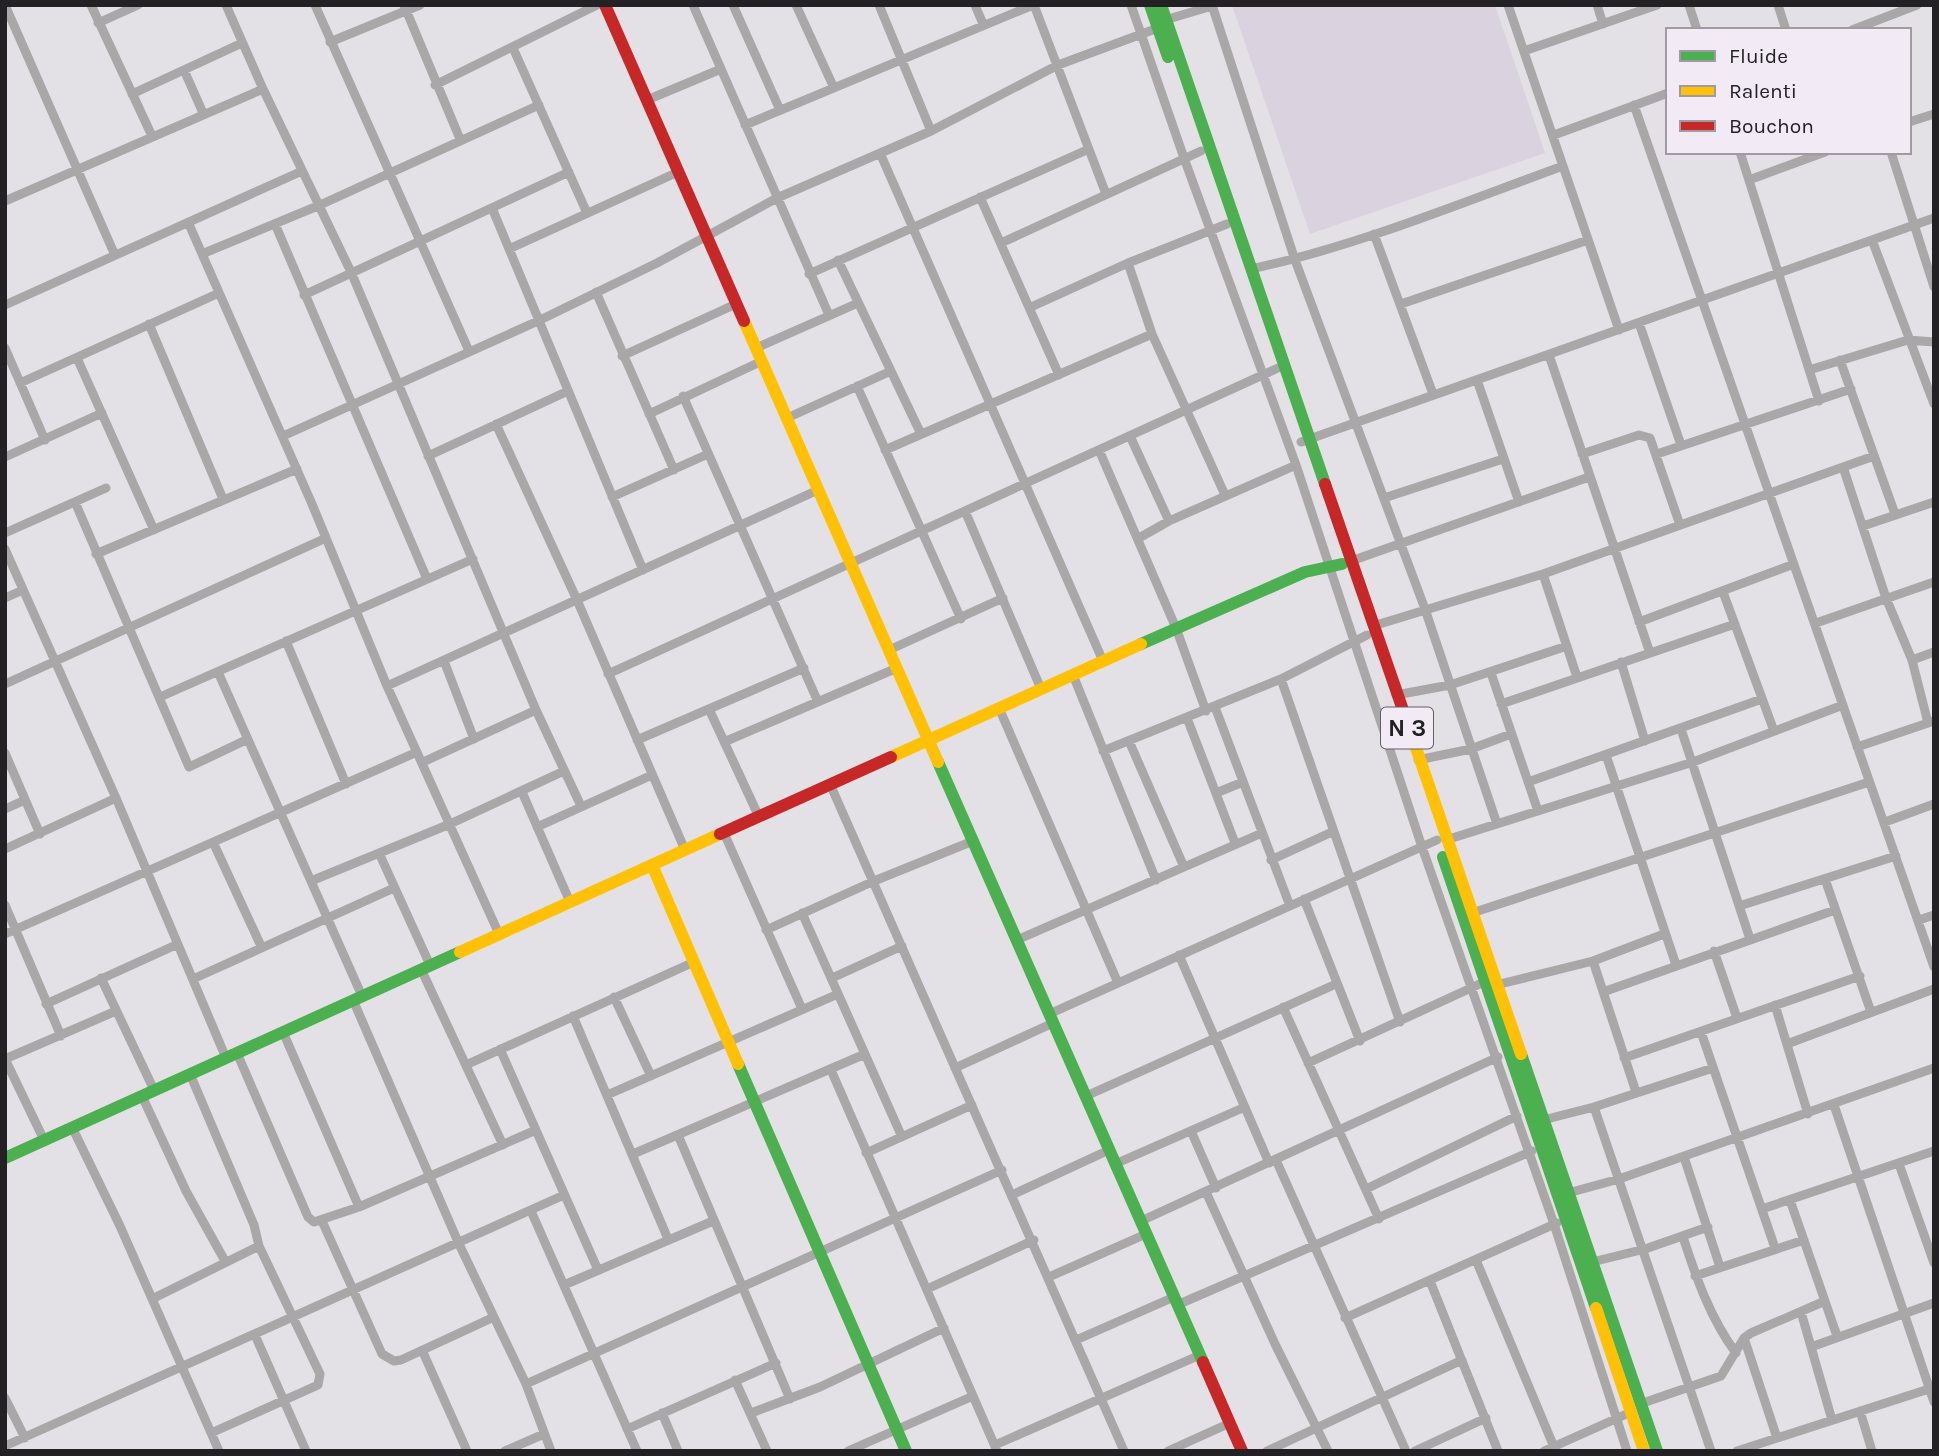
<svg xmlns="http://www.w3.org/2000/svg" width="1939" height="1456" viewBox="0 0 1939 1456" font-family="Karla,sans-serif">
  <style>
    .built { fill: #dad3df }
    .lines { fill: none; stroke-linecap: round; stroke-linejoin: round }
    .street { stroke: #a9a7a8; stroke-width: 9 }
    .fast { stroke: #4caf50; stroke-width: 12 }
    .slow { stroke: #ffc107; stroke-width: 12 }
    .jam { stroke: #c62828; stroke-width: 12 }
    .labels { text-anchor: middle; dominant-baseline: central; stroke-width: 6; stroke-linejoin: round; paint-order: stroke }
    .shield { fill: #f2ebf5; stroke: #625e63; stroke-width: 2 }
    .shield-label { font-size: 24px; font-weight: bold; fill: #242125 }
  </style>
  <rect width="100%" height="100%" fill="#e3e0e6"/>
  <path class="built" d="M1232 5H1495L1545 153 1310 234Z"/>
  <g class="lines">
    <path class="street" d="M5 5 114 253
      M91 5 152 136
      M226 5 263 89 351 272 536 710 581 806
      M315 5 469 351
      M404 5 460 139
      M693 5 829 315
      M733 5 780 110
      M796 5 834 88
      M879 5 931 131
      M975 5 983 24
      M1034 5 1106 194
      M1131 5 1184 158 1296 465 1422 847 1554 1224 1627 1451
      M1212 5 1295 260 1425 609 1497 824
      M1508 5 1619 330
      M1597 5 1603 24
      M1689 5 1697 30
      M1778 5 1786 30
      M1165 20 1212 6
      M98 23 138 5
      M1852 30 1917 5
      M330 42 420 5
      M513 48 587 213
      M1524 51 1657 5
      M184 70 203 113
      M435 85 597 5
      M132 94 242 43
      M647 100 721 69
      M1634 105 1934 967
      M1909 122 1934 114
      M745 125 1033 5
      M1554 135 1668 93
      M1740 152 1819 401
      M1891 152 1934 287
      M880 153 1103 661
      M1749 180 1825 152
      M980 197 1059 375
      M5 201 263 89
      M492 208 643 570
      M188 222 312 504 387 686 499 934
      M275 224 427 579
      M1374 234 1433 394
      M1872 240 1934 404
      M1001 243 1201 151
      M509 249 678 172
      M202 254 320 205 539 105
      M838 260 921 434
      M1128 263 1152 334 1225 495
      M1251 269C1358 246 1461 203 1563 166
      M809 274 1089 149
      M596 292 674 470
      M304 295 569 172
      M1401 304 1588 240
      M5 305 302 171
      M1031 307 1128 263 1227 224
      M1639 323 1681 445
      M149 324 223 499
      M5 348 45 440
      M756 348 858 303
      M1549 355 1650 653
      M622 356 736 304
      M77 358 154 530
      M1840 360 1895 514
      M1809 370 1908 340 1934 342
      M1477 380 1519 502
      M20 383 219 293
      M857 386 961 619
      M683 396 818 702
      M649 414 762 361
      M787 418 891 371
      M496 424 577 600 685 850
      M283 436 538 321 657 263 777 198 931 131 1058 65 1158 28
      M1130 436 1169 521
      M1301 442 1934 218
      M885 450 1152 334
      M1099 450 1176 628 1206 711
      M1582 454 1639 435 1650 438 1680 525
      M1657 454 1851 389
      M428 456 568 391
      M5 457 102 413
      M1843 467 1886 598 1912 660 1928 723
      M612 497 708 454
      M1384 498 1503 459
      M75 502 189 767 246 740
      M965 511 1041 689
      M1863 526 1934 502
      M5 533 106 488
      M1139 538 1169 521 1296 465
      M5 549 116 798 226 1058
      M96 554 297 469
      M1351 561 1589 477
      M1543 574 1577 677
      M1723 592 1774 731
      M5 598 23 590
      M1639 622 1794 564
      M1816 623 1934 582
      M1373 626 1543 574 1874 456
      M286 641 346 784
      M889 650 1003 598
      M1912 660 1934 652
      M444 661 474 739
      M1621 662 1645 741
      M218 672 362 996
      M1491 673 1538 811
      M608 674 1278 368
      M1073 675 1156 880
      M1281 679 1400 1022
      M5 684 326 538
      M387 686 818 490
      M1396 695 1450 685 1567 646
      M160 697 473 559
      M1501 704 1735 624
      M1215 707 1290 906
      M999 708 1118 983
      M709 709 759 817
      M1187 718 1235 843
      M1681 729 1750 939
      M637 740 804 668
      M1129 741 1184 867
      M724 742 897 668
      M1857 747 1934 721
      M1103 751 1281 679 1367 635
      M5 753 40 834
      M1606 755 1676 965
      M1418 760 1471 749 1511 734
      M423 762 536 710
      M1528 782 1762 699
      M830 784 1124 1451
      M522 792 570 902
      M1216 793 1243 782
      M5 809 25 800
      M1885 822 1934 804
      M537 827 652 775
      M724 833 802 1009
      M1446 840 1693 762 1843 705
      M213 842 261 946
      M5 849 116 798
      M379 853 430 965
      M1271 860 1332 832
      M1825 879 1871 1012
      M311 881 450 824 564 771
      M1304 899 1360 1041
      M5 905 61 1036
      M1739 906 1896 856
      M802 913 902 1137
      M1472 913 1869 782
      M1919 920 1934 915
      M766 930 874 881 973 841
      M5 934 417 752
      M1017 940 1262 833
      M1714 951 1737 1018
      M1179 955 1269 1163
      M1593 961 1636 1092
      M421 969 503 1145
      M101 978 154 1090
      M832 978 902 946
      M193 979 394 888
      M1496 985 1593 961 1664 934
      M1603 992 1835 910
      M614 997 651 1076
      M353 1000 459 1244 526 1384 551 1451
      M46 1004 178 944
      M1775 1005 1808 1114
      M1283 1007 1379 1219
      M1049 1014 1437 840
      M573 1016 668 1239
      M283 1032 359 1207
      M1701 1032 1775 1248
      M1787 1044 1934 989
      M500 1049 598 1270
      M237 1053 308 1217 314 1222 359 1207 536 1130
      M1624 1058 1860 976
      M5 1059 116 1011
      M5 1059 44 1140
      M1308 1063 1484 982
      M468 1064 694 962
      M955 1068 1053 1023
      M831 1070 997 1451
      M190 1074 254 1225 259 1246
      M607 1095 838 994
      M142 1096 186 1191 225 1261
      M1086 1096 1336 984
      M1834 1105 1934 1402
      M1594 1107 1711 1451
      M1543 1120 1594 1107 1713 1068
      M72 1127 120 1226 219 1451
      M1191 1131 1216 1188
      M678 1135 790 1399
      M866 1153 972 1105
      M633 1154 865 1054
      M1684 1157 1720 1267
      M1276 1160 1406 1451
      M1115 1164 1245 1107
      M1899 1164 1934 1263
      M1366 1189 1517 1116
      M1206 1192 1275 1344 1328 1451
      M1568 1193 1619 1179 1934 1068
      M1014 1194 1109 1150
      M1790 1200 1837 1336
      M1762 1209 1934 1151
      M531 1211 637 1451
      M322 1221 382 1354 394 1361 401 1360 494 1317
      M1141 1221 1498 1057
      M1683 1237C1696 1277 1710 1318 1736 1353
      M1476 1260 1554 1447
      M1592 1262 1645 1249 1708 1227
      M1695 1276 1804 1240
      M1049 1277 1146 1234
      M1430 1281 1498 1451
      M564 1285 713 1221
      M927 1289 1034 1240
      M152 1299 259 1246 320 1374 318 1385 211 1433
      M1177 1305 1532 1151
      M1801 1312 1832 1420
      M1345 1318 1557 1223
      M255 1335 306 1451
      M1744 1338 1777 1438
      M1076 1340 1174 1297
      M1811 1347 1934 1303
      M422 1350 467 1451
      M735 1380 767 1451
      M526 1384 1002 1170
      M5 1398 25 1438
      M1640 1404 1721 1376 1744 1338 1751 1333 1825 1301
      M1860 1411 1872 1451
      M662 1413 678 1451
      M751 1413 820 1387 944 1328
      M627 1429 776 1363
      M995 1445 1200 1355
      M5 1446 564 1195
      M505 1451 544 1434
      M848 1451 973 1396
      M1168 1451 1230 1423
      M1267 1451 1462 1360
      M1415 1451 1486 1418
      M1544 1451 1631 1412
      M1737 1451 1932 1388"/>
    <path class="fast" d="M1150 5 1168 57
      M1161 5 1325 484
      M1141 644 1305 572 1342 564
      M938 762 1203 1362
      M1443 857 1596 1308
      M1521 1054 1657 1451
      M738 1064 906 1451
      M5 1158 460 952"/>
    <path class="slow" d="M744 321 938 762
      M1414 742 1521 1054
      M891 757 1141 644
      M652 865 738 1064
      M460 952 720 834
      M1596 1308 1644 1451"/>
    <path class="jam" d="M605 5 744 321
      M1325 484 1414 742
      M720 834 891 757
      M1203 1362 1242 1451"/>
  </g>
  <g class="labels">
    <rect class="shield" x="1381" y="707.5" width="52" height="41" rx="5"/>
    <g class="shield-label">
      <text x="1407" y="728">N 3</text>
    </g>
  </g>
  <rect width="1939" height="1456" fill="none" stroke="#242125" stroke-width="14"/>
  <rect x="1666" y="28" width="245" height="126" fill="#f2ebf5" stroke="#a09aa2" stroke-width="2"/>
  <rect x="1680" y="51" width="35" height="10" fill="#4caf50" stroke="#a09aa2" stroke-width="2"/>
  <text x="1729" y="63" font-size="21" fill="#242125">Fluide</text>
  <rect x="1680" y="86" width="35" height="10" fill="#ffc107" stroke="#a09aa2" stroke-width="2"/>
  <text x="1729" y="98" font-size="21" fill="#242125">Ralenti</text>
  <rect x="1680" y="121" width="35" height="10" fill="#c62828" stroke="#a09aa2" stroke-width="2"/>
  <text x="1729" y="133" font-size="21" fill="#242125">Bouchon</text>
</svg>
